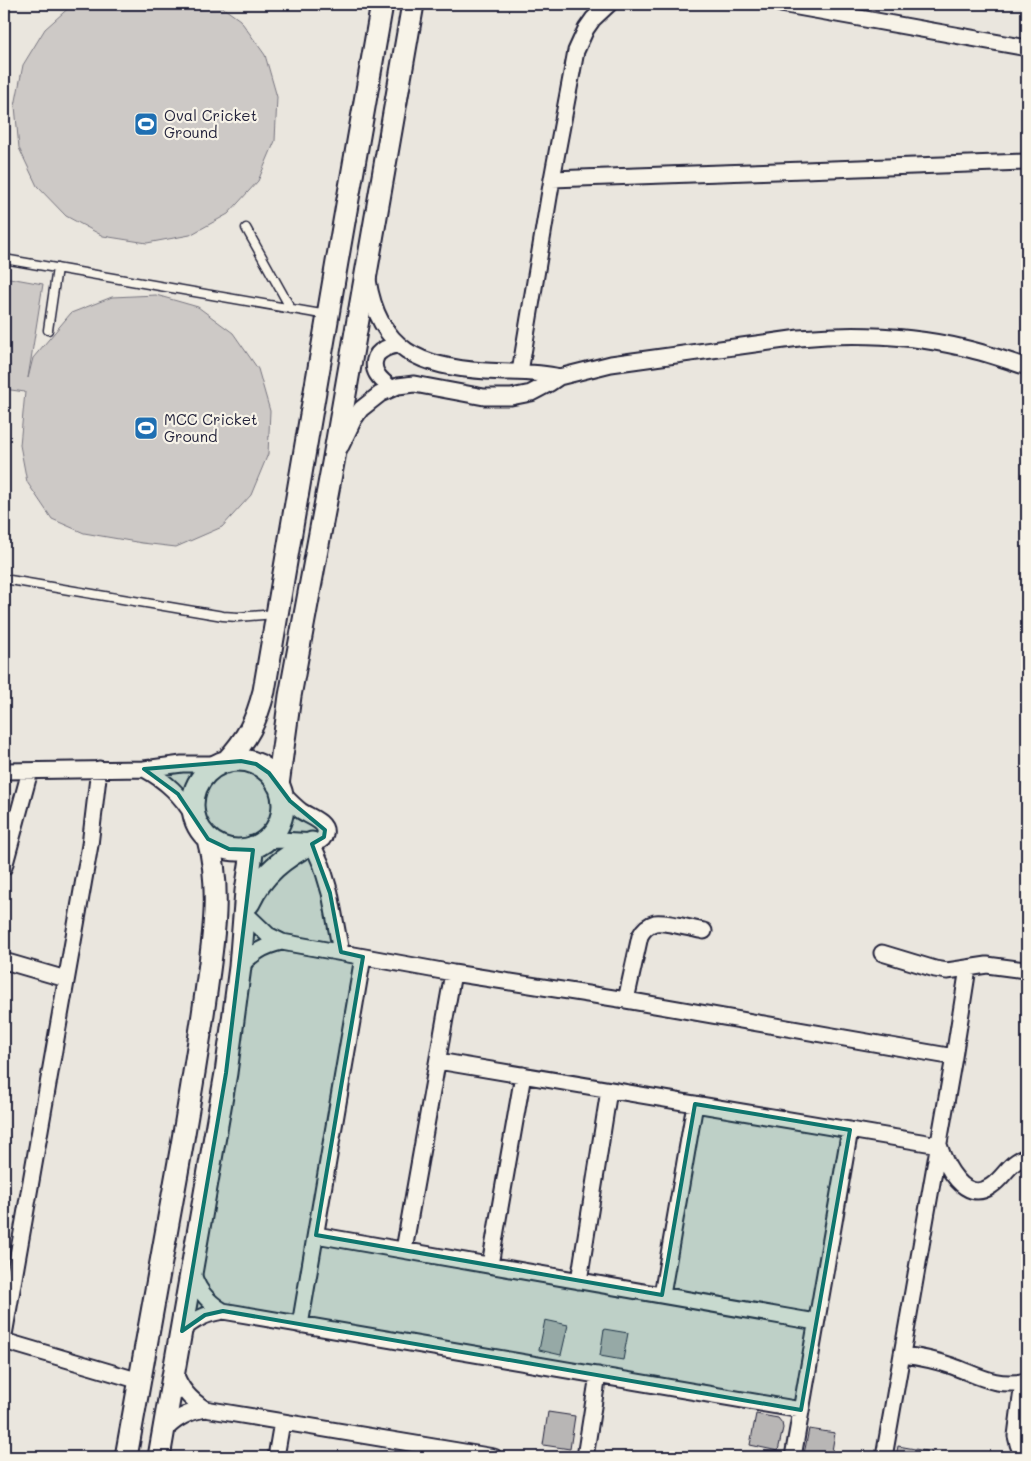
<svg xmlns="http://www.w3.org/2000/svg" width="1031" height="1461" viewBox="0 0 1031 1461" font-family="Mali,sans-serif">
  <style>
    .green { fill: #cdc9c6; stroke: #787680 }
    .building { fill: #b8b6b5; stroke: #22223b }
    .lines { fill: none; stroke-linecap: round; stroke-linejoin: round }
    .lane-casing { stroke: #22223b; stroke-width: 11 }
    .street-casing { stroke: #22223b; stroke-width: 19 }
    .secondary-casing { stroke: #22223b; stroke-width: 25 }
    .lane { stroke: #f7f3e8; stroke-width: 8 }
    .street { stroke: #f7f3e8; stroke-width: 15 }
    .secondary { stroke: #f7f3e8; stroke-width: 21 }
    .marked { fill: #0f766e; fill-opacity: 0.2; stroke: #0f766e; stroke-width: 4; stroke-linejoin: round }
    .labels { text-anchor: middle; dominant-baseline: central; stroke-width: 4.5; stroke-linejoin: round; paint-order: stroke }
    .poi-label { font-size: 15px; fill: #22223b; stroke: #f7f3e8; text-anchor: start }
  </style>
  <rect width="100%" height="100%" fill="#eae6de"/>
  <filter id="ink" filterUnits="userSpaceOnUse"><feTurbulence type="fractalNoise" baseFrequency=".02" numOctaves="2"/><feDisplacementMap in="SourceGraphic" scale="10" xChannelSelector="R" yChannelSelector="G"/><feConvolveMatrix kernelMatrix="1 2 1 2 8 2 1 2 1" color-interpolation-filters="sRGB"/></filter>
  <g filter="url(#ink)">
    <path class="green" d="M73 4H218L240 20 265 55 277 97 275 141 258 181 228 214 190 235 147 243 103 236 66 216 37 186 19 148 15 106 23 65 45 29Z
      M4 277 43 284 28 378 33 358 71 313 112 297 156 295 198 307 233 333 258 369 270 411 268 454 251 495 222 527 176 547 142 543 84 533 52 519 27 482 20 445 25 392 4 389Z"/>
    <path class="building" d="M545 1320 568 1325 561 1355 539 1350Z
      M604 1329 628 1333 623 1360 600 1356Z
      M548 1412 575 1416 570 1449 543 1445Z
      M756 1414 778 1418 782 1423 783 1428 778 1451 750 1445Z
      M809 1429 835 1433 831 1457H820L804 1454Z
      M898 1446 932 1452 931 1457H896Z"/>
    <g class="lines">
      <g class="lane-casing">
        <path id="lane" d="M246 228 291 309
          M4 259 327 315
          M48 330 57 268
          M4 579 223 616 238 617 275 614"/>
      </g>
      <g class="street-casing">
        <path id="street" d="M781 4 1027 48
          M552 179 1027 162
          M368 280C379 351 421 367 486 371 510 373 535 371 559 377
          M520 372 552 179 576 51 586 29 593 19 609 4
          M391 388C386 384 380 379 377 374 372 366 374 354 383 350 387 347 393 346 398 345
          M341 446 354 419 361 409 380 394 398 386 414 384 484 397H511L531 393 550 383 559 377 611 364 799 338C855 333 910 335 964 348 986 353 1006 360 1027 367
          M144 769C166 781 181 795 194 817
          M4 771 144 769 182 764H220
          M264 841 280 840 317 842C321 841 324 839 325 834 328 822 308 816 301 811 293 805 287 798 280 791
          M312 843 322 866 330 893 341 952
          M4 867 30 771
          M244 912 268 935 282 942 453 973 626 1000 954 1057
          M882 953 935 969 947 971 987 965 1025 970
          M4 961 66 979
          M240 967C252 953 264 946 282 942
          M626 1000 640 936C643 930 648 925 655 923 666 921 692 929 704 931
          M438 1061 939 1145C945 1165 965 1205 991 1186 1005 1177 1009 1161 1027 1157
          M316 1235 816 1322
          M404 1250 453 973
          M490 1265 523 1075
          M192 1270C196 1288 206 1301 223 1311
          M579 1281 609 1090
          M662 1295 695 1104
          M300 1325 363 957
          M182 1331C194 1319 206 1314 223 1311L801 1410
          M4 1335 90 845 99 769
          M4 1341 140 1381
          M902 1355C919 1357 935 1360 952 1366 979 1376 996 1388 1027 1381
          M174 1370C180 1388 189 1399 205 1409L494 1457
          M164 1431C176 1418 188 1412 205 1409
          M276 1457 282 1422
          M585 1457 598 1375
          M793 1457 850 1130
          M884 1457 954 1057 968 968
          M1023 1457 1018 1444 1016 1436 1023 1382"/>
      </g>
      <g class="secondary-casing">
        <path id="secondary" d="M193 805a45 45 0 1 1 90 0a45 45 0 1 1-90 0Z
          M226 762C248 738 256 722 264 691L337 262 382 4
          M278 785 290 696 333 463 413 4
          M249 903C262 874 284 857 312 843
          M126 1457C145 1353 163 1249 182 1145 191 1092 200 1039 207 985 214 936 221 887 208 839
          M159 1457 226 1073 240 967 246 891 253 847"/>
      </g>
      <use href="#lane" class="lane"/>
      <use href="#street" class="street"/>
      <use href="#secondary" class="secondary"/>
    </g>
  </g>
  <path class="marked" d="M241 761 256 764 269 773 290 801 325 830 324 837 312 844 330 893 341 952 363 957 316 1235 662 1295 695 1104 850 1130 801 1410 223 1311 205 1315 182 1331 226 1073 253 850 229 849 208 839 178 794 144 769Z"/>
  <defs>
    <g id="stadium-square" transform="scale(1.25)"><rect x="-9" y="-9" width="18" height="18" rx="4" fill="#1f6fb2" stroke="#f7f3e8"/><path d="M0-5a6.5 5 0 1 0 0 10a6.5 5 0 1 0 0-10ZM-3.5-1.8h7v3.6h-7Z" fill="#fff"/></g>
  </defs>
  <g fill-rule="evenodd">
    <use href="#stadium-square" x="146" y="124"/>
    <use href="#stadium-square" x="146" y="428"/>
  </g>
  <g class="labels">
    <g class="poi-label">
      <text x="164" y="115">Oval Cricket<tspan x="164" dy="17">Ground</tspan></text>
      <text x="164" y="419">MCC Cricket<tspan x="164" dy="17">Ground</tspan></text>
    </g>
  </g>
  <rect width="1031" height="1461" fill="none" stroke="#f7f3e8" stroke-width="20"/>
  <rect x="10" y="10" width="1011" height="1441" fill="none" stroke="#22223b" stroke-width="2" filter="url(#ink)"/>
</svg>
